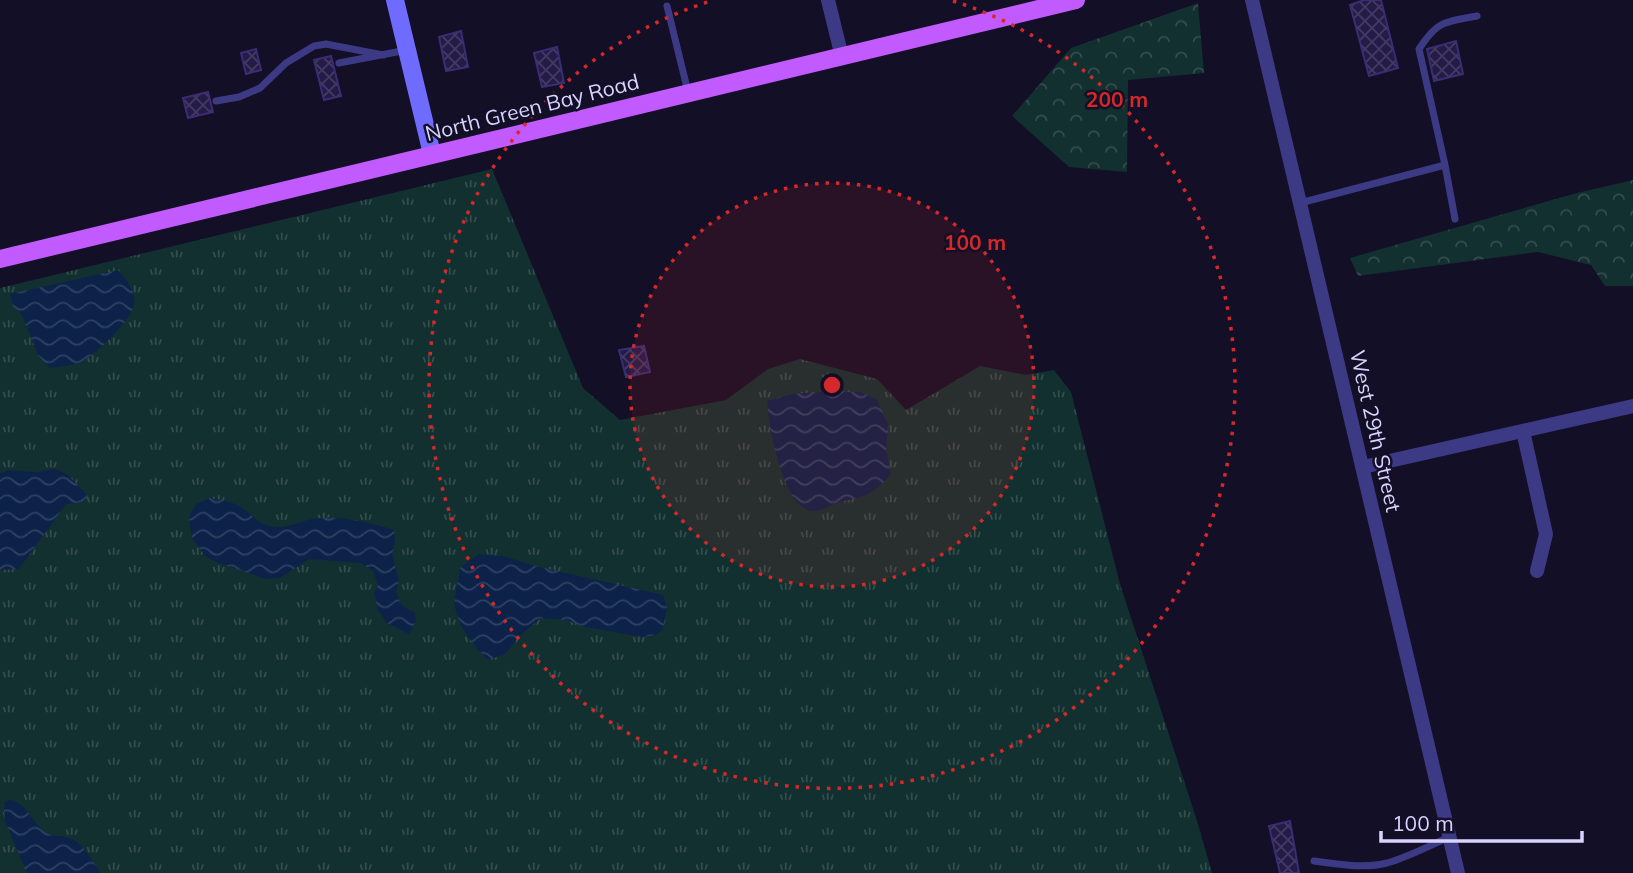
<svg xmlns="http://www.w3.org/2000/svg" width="1633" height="873" viewBox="0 0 1633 873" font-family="Mulish,sans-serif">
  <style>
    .grass { fill: url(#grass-tufts) }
    .forest { fill: url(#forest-crowns) }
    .water { fill: url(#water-waves) }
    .building { fill: url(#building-cross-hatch); stroke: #3b2d73; stroke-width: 2 }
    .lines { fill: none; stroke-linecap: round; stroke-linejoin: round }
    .lane { stroke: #3d3a85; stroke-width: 7 }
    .street { stroke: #3d3a85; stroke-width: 14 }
    .secondary { stroke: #6f6bff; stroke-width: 18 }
    .primary { stroke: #c25bff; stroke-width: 18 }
    .ring { fill: none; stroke: #d62828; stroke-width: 3.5; stroke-dasharray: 3.5 7 }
    .labels { text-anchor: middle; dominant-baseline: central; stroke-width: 5; stroke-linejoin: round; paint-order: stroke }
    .street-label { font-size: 21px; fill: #d9d4ff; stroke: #130f26 }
    .centre { fill: #d62828; stroke: #130f26; stroke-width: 3.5 }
    .ring-label { font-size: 21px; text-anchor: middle; font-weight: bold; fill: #d62828; stroke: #130f26; stroke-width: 5; stroke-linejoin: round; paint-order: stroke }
  </style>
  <defs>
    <pattern id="grass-tufts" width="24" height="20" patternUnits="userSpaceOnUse" patternTransform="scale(1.75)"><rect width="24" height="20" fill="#12302f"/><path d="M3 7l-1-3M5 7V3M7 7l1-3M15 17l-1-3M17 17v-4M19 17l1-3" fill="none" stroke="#344d4e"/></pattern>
    <pattern id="forest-crowns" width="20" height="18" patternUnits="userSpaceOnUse" patternTransform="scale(1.75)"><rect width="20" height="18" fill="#12302f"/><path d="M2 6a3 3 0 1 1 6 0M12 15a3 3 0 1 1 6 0" fill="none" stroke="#344d4e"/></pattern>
    <pattern id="water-waves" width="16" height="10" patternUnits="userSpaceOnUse" patternTransform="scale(1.75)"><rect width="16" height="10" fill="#0c2248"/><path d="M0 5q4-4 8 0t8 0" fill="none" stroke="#2f4163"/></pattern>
    <pattern id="building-cross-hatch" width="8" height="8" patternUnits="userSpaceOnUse" patternTransform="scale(1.75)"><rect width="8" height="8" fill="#241b47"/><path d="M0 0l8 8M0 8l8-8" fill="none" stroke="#433b63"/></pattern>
  </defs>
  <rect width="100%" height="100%" fill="#130f26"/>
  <path class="grass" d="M492 169 583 388 620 420 726 400 768 369 800 359 877 379 906 410 980 366 1026 375 1054 370 1071 392 1120 584 1198 824 1212 873H0V288Z"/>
  <path class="forest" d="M1198 3 1204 73 1128 80 1127 172 1069 167 1012 116 1071 48Z
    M1633 180V286H1605L1591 265 1538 252 1358 276 1350 258 1573 194Z"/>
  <path class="water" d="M118 270C126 279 136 290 134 304 132 320 97 353 83 361 74 366 60 366 50 368L38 355 22 315 13 306 10 294Z
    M831 391 861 392 877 400 888 424 886 450 891 474C873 495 866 496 840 502 833 504 822 511 814 511 782 511 769 425 767 401L792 394Z
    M55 469 68 475 88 496 83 502 66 504 19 569 0 570V474L7 470 36 472Z
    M210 498C221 500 232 501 242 508 251 514 257 523 269 526 284 530 298 522 312 519 339 515 368 522 394 530L395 542 392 554 399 581 396 592 402 606 415 613 416 621 409 634 387 623 378 610 374 593 378 585 373 571 361 563 309 559 280 578 266 579 216 562 205 556 192 538 189 517 196 504Z
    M479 554 503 556 535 566 663 595 667 607 663 630 655 635 642 637 586 627 565 620 541 618 519 636 506 654 488 660C472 644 452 621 455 596 456 587 459 578 460 568Z
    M9 800C27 802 32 823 46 833 52 837 60 835 67 837 83 841 92 861 101 873H27L5 821 4 810 5 802Z"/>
  <path class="building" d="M1364 0H1381L1398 68 1369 76 1350 5Z
    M461 31 468 67 446 71 439 37Z
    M1456 41 1463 74 1434 81 1427 49Z
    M557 47 564 83 542 87 534 53Z
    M256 49 261 70 246 74 241 53Z
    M331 56 341 96 324 100 314 60Z
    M208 92 213 112 188 118 183 98Z
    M644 346 650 372 626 377 619 350Z
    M1290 821 1299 873H1280L1269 826Z"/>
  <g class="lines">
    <path class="lane" d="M667 6 688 92
      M339 63 407 50
      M216 101 239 97 260 88 286 63 314 46 326 44 383 55
      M1445 165 1455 219
      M1300 203 1445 165 1419 49C1438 20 1445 22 1477 16
      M1314 861C1337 864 1363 869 1387 863 1408 857 1429 846 1449 837"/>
    <path class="street" d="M828 0 842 57
      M1252 0 1458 873
      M1523 431 1546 534 1537 571
      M1363 467 1633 406"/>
    <path class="secondary" d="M395 0 432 154"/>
    <path class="primary" d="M0 259 1076 0"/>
  </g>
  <circle cx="832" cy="385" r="202" fill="#d62828" fill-opacity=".12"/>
  <g class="ring">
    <circle cx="832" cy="385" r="202"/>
    <path d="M953 1A403 403 0 1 1 711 1"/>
  </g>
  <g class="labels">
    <g class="street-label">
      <text transform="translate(532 107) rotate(-14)">North Green Bay Road</text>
      <text transform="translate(1376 431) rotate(77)">West 29th Street</text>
    </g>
  </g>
  <circle cx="832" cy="385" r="10" class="centre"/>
  <g class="ring-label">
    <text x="1117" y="107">200 m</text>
    <text x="975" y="250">100 m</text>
  </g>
  <path d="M1381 831v10h201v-10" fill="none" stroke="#d9d4ff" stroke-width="3.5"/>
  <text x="1392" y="831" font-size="21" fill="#d9d4ff" stroke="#130f26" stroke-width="5" paint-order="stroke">100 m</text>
</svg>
